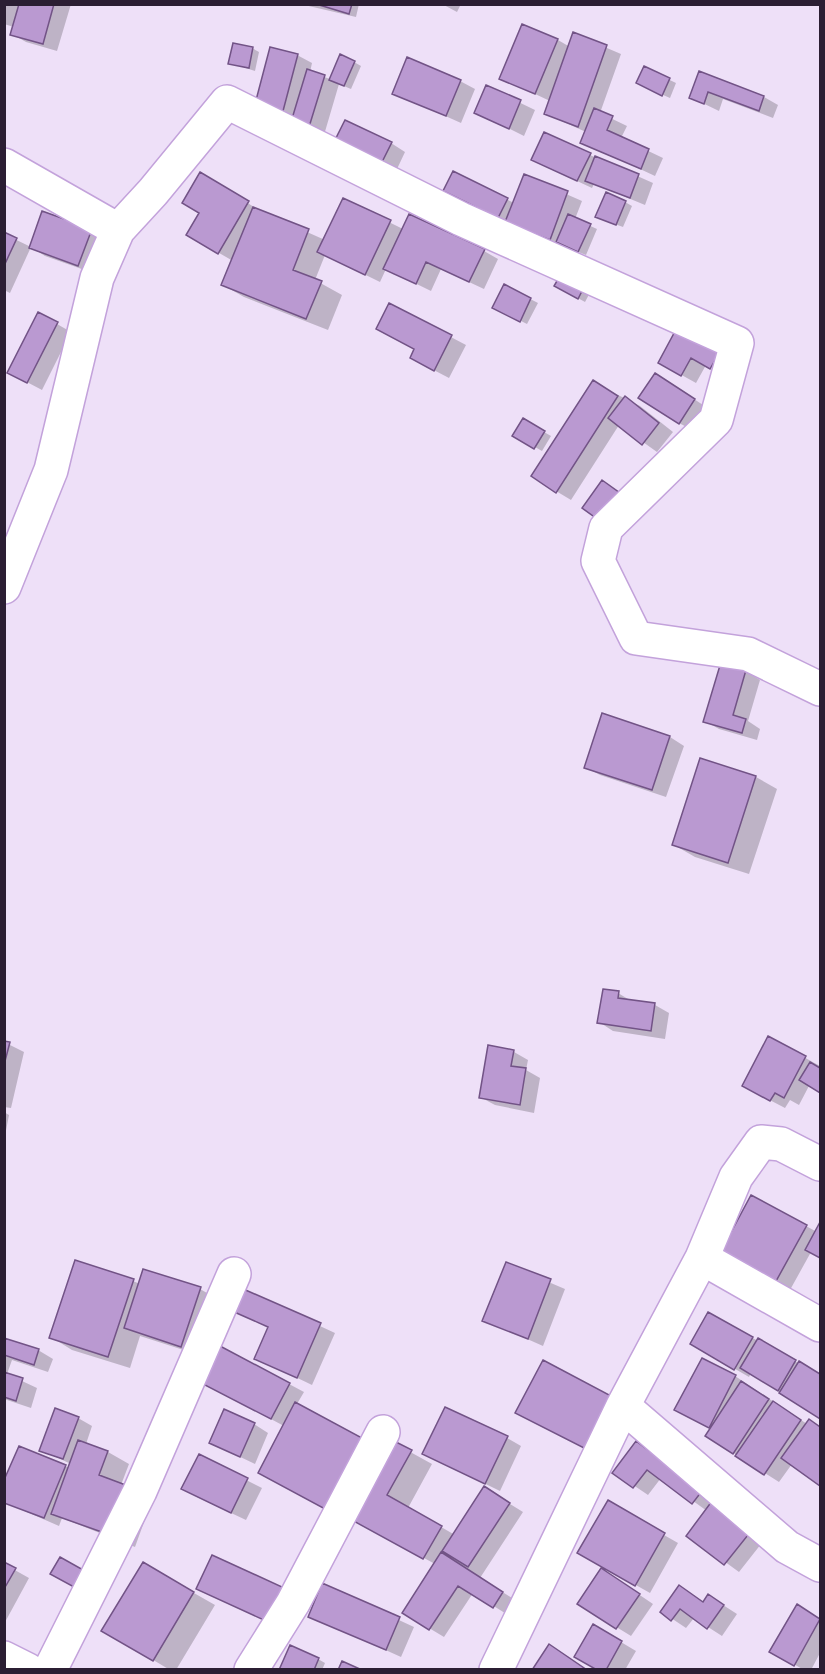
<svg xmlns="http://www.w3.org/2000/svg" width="825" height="1674" viewBox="0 0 825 1674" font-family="'Fira Sans Condensed',sans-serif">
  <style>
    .shadow { fill: #0003 }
    .building { fill: #ba99d1; stroke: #725386; stroke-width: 1.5 }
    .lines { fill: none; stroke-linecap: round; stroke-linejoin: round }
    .street-casing { stroke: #c3a2db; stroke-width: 36 }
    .street { stroke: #fff; stroke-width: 33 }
  </style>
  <rect width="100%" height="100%" fill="#eee0f8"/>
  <path class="shadow" d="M4 4H71L57 51 26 42 12 34 14 27 4 24Z
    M300 4H359L356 17Z
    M442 4H461L457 12Z
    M574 34 621 54 600 113 627 126 621 138 663 158 655 176 582 142 586 132 546 114 550 101 501 78 558 40 570 47Z
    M252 48 259 52 255 71 230 63Z
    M297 55 312 63 310 72 330 79 354 62 361 66 351 89 339 84 324 135 271 112Z
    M645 68 676 83 670 98 645 87Z
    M699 73 764 97 778 105 773 118 723 99 719 111 690 97Z
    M460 81 475 89 461 123 394 93Z
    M487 87 535 110 524 136 476 112Z
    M391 143 405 152 397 169 352 148Z
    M590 155 653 183 645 205 594 184 592 188 547 167Z
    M454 173 514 203 525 176 582 201 575 219 597 229 586 255 522 230 460 199Z
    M201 174 262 212 325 240 344 200 403 229 484 251 498 259 484 289 441 269 431 291 386 269 380 282 325 255 315 280 342 295 328 330 244 297 223 285 233 261 188 235 201 213Z
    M625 202 632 206 623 227 604 220Z
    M43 213 105 238 93 273 45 256 31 247 10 293 4 290V234L31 247Z
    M505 286 538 303 527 324 501 311Z
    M556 286 593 287 585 302Z
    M390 305 466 345 449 378 426 366Z
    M57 324 71 332 42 390 23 380Z
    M681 324 737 356 725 376 706 365 696 383 660 363Z
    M670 383 709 409 694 431 679 423Z
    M608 390 640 406 673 432 657 452 619 425 571 500 556 491Z
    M523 420 551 436 542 451 514 435Z
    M722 664 746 671 760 680 748 721 760 729 757 740 719 729 705 721Z
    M603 715 670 737 684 746 666 797 600 775 585 767Z
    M756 777 777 789 749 874 695 857 674 845Z
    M618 993 633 1002 655 1005 669 1013 665 1039 613 1031 599 1022Z
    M769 1038 820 1066V1091L810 1084 799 1105 790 1100 785 1108 758 1094Z
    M4 1042 24 1052 11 1108 4 1107Z
    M489 1047 514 1052 528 1060 526 1070 540 1078 534 1113 495 1105 480 1097Z
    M4 1112 9 1115 4 1141Z
    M820 1225V1257L811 1252 790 1290 736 1261 806 1226 817 1232Z
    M506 1264 565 1289 543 1346 484 1320Z
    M133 1281 140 1284 200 1289 214 1297 196 1354 140 1336 130 1368 72 1350 51 1337Z
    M242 1290 335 1333 312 1385 256 1358 270 1328 234 1310Z
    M709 1314 820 1375V1417L751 1373 749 1377 692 1344Z
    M4 1339 38 1350 53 1359 48 1372 12 1360 7 1374 37 1388 31 1408 4 1399Z
    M735 1376 807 1424 810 1421 820 1427V1484L792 1464 779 1482 707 1436 711 1428 690 1417Z
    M289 1384 304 1392 284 1426 217 1390Z
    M78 1418 92 1426 86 1444 108 1452 129 1464 121 1485 152 1500 135 1547 62 1518 59 1526 4 1502 65 1466 69 1468 71 1464 41 1450Z
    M254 1424 268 1433 255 1464 211 1443Z
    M507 1438 521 1446 500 1491 424 1454Z
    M394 1443 432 1464 408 1508 455 1535 499 1497 523 1512 480 1578 517 1601 508 1615 473 1593 444 1637 404 1613 435 1564 373 1530Z
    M637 1443 765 1539 739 1572 688 1535 707 1511 661 1478 648 1495 614 1472Z
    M199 1456 262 1488 246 1520 197 1497Z
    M608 1503 678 1543 650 1593 579 1553Z
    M4 1564 29 1578 4 1624Z
    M143 1564 215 1605 176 1670H170L103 1630Z
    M616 1579 653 1604 631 1636 579 1604Z
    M323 1585 414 1627 401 1657 310 1616Z
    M680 1587 704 1603 709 1596 737 1614 722 1636 694 1618 686 1628 662 1612Z
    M797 1606 820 1619V1653L811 1670H804L771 1651Z
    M594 1626 636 1651 625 1670H600Z
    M318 1659 325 1663 322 1670H281Z"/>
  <path class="building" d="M19 4H54L43 44 10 35Z
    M316 4H352L349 14Z
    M522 24 558 39 535 94 499 79Z
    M573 32 607 45 578 127 544 114Z
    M233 43 253 47 249 68 228 64Z
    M270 47 298 54 283 111 255 104Z
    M340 54 355 61 344 86 329 80Z
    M407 57 461 80 446 116 392 94Z
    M644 66 670 78 662 96 636 83Z
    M307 69 325 75 309 127 291 122Z
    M699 71 764 96 759 111 708 92 704 104 689 98Z
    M486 85 521 100 509 129 474 113Z
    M594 108 613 116 607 130 649 149 641 169 580 143Z
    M345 120 392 142 382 162 335 140Z
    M544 132 591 153 577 181 531 160Z
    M595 156 639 174 630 198 585 181Z
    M453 171 508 198 498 218 443 191Z
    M200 172 249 201 218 254 186 235 199 213 182 203Z
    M524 174 568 191 550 240 505 222Z
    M606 192 626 201 616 225 595 217Z
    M343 198 391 220 365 275 317 252Z
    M253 207 309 229 293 270 322 281 306 319 221 285Z
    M42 211 92 229 78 266 29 248Z
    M409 214 485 249 469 282 426 262 416 284 383 269Z
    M568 214 591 224 578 252 556 242Z
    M4 232 17 238 4 266Z
    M564 269 587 281 578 299 554 286Z
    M504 284 531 298 520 322 492 308Z
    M389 303 452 335 434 371 410 358 414 349 376 329Z
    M38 312 58 322 27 383 7 373Z
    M680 322 723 346 710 369 691 358 681 376 658 363Z
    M655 373 695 399 679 424 638 398Z
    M593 380 618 396 556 493 531 476Z
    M625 396 659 423 642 445 608 418Z
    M523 418 545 431 534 449 512 436Z
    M602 480 620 493 600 521 582 508Z
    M721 662 746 670 733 715 746 719 742 733 703 722Z
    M602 713 670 736 652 790 584 768Z
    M700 758 756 776 728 863 672 845Z
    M603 989 619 991 618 998 655 1003 651 1031 597 1023Z
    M768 1036 806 1056 784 1098 775 1093 770 1101 742 1086Z
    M4 1041 10 1042 4 1065Z
    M488 1045 514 1050 511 1066 526 1068 520 1105 479 1098Z
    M810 1062 820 1068V1093L799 1080Z
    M751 1195 807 1225 775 1283 720 1253Z
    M820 1222V1258L805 1250Z
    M75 1260 134 1279 108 1357 49 1338Z
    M506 1262 551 1279 528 1339 482 1321Z
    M143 1269 201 1287 181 1347 124 1328Z
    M241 1288 321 1323 297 1378 254 1359 268 1327 232 1311Z
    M708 1312 753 1337 734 1370 690 1344Z
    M4 1338 39 1349 34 1365 4 1355Z
    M758 1338 796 1360 778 1391 740 1368Z
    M220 1346 290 1383 271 1419 201 1383Z
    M702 1358 736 1375 709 1428 674 1410Z
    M543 1360 613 1397 586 1449 515 1413Z
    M799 1361 820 1374V1419L779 1393Z
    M4 1372 23 1378 16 1401 4 1397Z
    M741 1381 769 1399 733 1454 705 1436Z
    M773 1401 801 1420 764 1475 735 1456Z
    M295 1402 362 1438 325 1509 258 1473Z
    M445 1407 508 1436 485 1484 422 1454Z
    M55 1408 79 1417 63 1459 39 1451Z
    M224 1409 255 1423 240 1457 209 1443Z
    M809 1419 820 1427V1486L781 1458Z
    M78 1440 108 1451 99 1475 131 1487 113 1536 51 1514Z
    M394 1441 412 1450 387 1495 442 1526 423 1559 350 1519Z
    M636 1441 702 1491 692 1504 647 1470 633 1488 612 1473Z
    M19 1446 66 1465 44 1518 4 1503V1480Z
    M199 1454 248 1478 231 1513 181 1489Z
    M484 1486 510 1503 468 1567 442 1551Z
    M608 1500 665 1533 635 1586 577 1553Z
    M712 1501 752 1530 724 1565 686 1536Z
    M441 1552 503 1592 493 1608 458 1586 429 1630 402 1613Z
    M212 1555 293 1592 277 1626 196 1589Z
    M60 1557 94 1576 85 1593 50 1574Z
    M4 1562 16 1568 4 1589Z
    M143 1562 194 1592 153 1661 101 1631Z
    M601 1568 640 1594 616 1629 577 1604Z
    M322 1583 400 1617 386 1650 308 1617Z
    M679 1585 703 1602 708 1594 724 1605 707 1629 680 1609 671 1621 660 1612Z
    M797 1604 820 1619 794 1666 769 1652Z
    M593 1624 622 1641 606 1670H597L574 1657Z
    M549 1644 587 1670H532Z
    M290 1645 319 1658 314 1670H279Z
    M342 1661 362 1670H338Z"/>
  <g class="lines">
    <g class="street-casing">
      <path id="street" d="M4 165 118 230
        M4 587 51 470 97 278 118 230 153 192 227 102 461 219 737 343 716 420 606 528 598 561 636 638 748 654 820 689
        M702 1258 820 1325
        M623 1406 787 1547 820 1565
        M4 1658 28 1670
        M50 1670 140 1491 234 1274
        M251 1670 293 1603 383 1432
        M496 1670 623 1406 702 1258 736 1177 761 1142 781 1144 820 1164"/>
    </g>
    <use href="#street" class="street"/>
  </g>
  <rect width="825" height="1674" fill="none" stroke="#2b1e33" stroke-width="12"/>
</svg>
